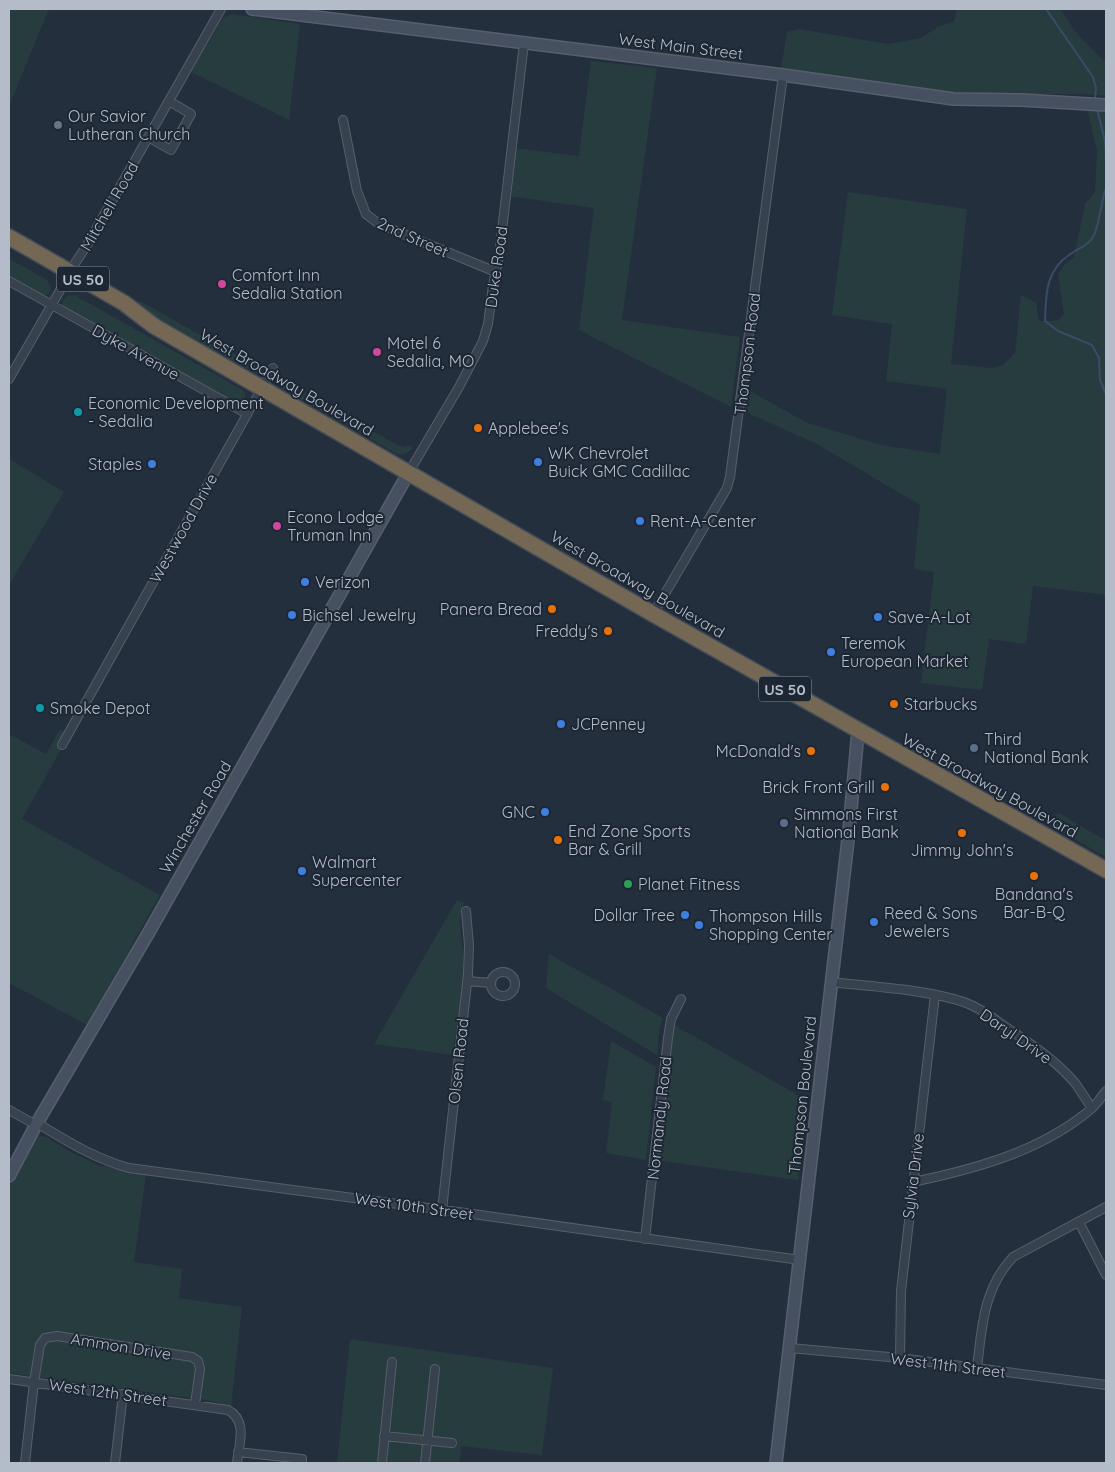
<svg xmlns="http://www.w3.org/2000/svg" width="1115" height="1472" viewBox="0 0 1115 1472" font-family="Quicksand,sans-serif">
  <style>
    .green { fill: #263c3f }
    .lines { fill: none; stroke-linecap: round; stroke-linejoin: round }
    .stream { stroke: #394c67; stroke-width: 2 }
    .street-casing { stroke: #565f6c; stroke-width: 10 }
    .secondary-casing { stroke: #565f6c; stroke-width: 14 }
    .highway-casing { stroke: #434c59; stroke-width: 18 }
    .street { stroke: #38414e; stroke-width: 8 }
    .secondary { stroke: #465061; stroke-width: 11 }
    .highway { stroke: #746855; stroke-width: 15 }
    .worship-dot { fill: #6b7280; stroke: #1d2633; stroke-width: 2 }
    .hotel-dot { fill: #d1479c; stroke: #1d2633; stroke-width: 2 }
    .culture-dot { fill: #0f9aa8; stroke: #1d2633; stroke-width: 2 }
    .food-dot { fill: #e8710a; stroke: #1d2633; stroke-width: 2 }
    .shop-dot { fill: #3f7fe0; stroke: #1d2633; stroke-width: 2 }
    .service-dot { fill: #5c6f8a; stroke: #1d2633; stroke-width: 2 }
    .leisure-dot { fill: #2e9e5b; stroke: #1d2633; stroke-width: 2 }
    .labels { text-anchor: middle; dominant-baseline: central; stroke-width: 4; stroke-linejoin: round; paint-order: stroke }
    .shield { fill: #1d2633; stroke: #878f9c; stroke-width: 1 }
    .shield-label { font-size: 15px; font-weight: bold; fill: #b4bcc9 }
    .street-label { font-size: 16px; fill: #b4bcc9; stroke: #1d2633 }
    .poi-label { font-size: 16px; fill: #b4bcc9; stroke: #1d2633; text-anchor: start }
  </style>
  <rect width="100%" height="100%" fill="#242f3e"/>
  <path class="green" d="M9 9H49L9 106Z
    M957 9H1060L1078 35 1106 63V96L1083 94H966L781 69 787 32 799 29 888 44 921 38 939 26 954 22Z
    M232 14 300 24 289 120 191 72 221 21 225 17Z
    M591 61 657 68 622 320 740 337 731 407 579 330 594 208 508 196 514 148 579 156Z
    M1087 109H1106V595L1033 586 1026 644 989 639 982 690 921 683 934 572 914 569 920 505 817 444 743 411 747 389 805 422 881 445 940 454 947 389 886 381 892 324 832 315 848 192 967 209 951 364 991 368 1003 365 1015 353 1021 295 1036 302 1039 321H1057L1064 314 1058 275 1063 266 1074 257 1085 204 1095 192 1097 150Z
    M9 259 47 280 51 288 49 294 42 296 9 278Z
    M70 295 76 296 243 390C247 396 245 400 240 405H233L62 308C61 301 64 298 70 295Z
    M140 301 259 368 261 372 257 374 253 372 136 306Z
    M276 379H280L399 446 404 447 409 445 414 448 403 455 397 454 276 385 275 382Z
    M9 459 64 492 9 585Z
    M60 729 69 735 22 819 160 895 87 1025 9 983V734L46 754Z
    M1059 813 1106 841V857L1045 822Z
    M457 900 464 903C456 922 463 938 463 957 464 990 457 1023 453 1055L374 1044Z
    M549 954 663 1018 659 1030 657 1055 546 988Z
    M672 1024 807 1100 798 1180 655 1160Z
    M611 1041 656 1067 646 1160 606 1153 612 1102 603 1100Z
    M40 1136 47 1137 67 1150 98 1165 146 1175 134 1262 182 1269 179 1298 242 1307 231 1407 212 1401 9 1373V1186L35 1138Z
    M350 1339 553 1368 542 1455 461 1446 459 1463H337Z"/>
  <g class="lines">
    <path class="stream" d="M1046 9 1093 77 1096 88 1095 98
      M1097 109 1105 141 1106 157
      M1106 188C1101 201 1099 228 1093 237 1087 247 1078 248 1069 255 1045 271 1046 296 1045 321L1058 331 1092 345 1099 358 1100 380 1106 394"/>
    <g class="street-casing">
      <path id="street" d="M343 120 357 191 366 214 379 224 496 272
        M148 137 171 150 191 114 169 101
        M70 271 87 245 221 9
        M9 281 247 414
        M9 379 66 280
        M409 472 459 387 483 341 488 324 493 285 499 256 524 43
        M653 614 727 488 730 477 783 75
        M62 745 273 368
        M491 984a12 12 0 1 1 24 0a12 12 0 1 1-24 0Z
        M467 981 491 983
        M831 982C873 987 924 989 964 1002 978 1007 989 1015 1000 1023 1026 1041 1054 1058 1075 1083 1081 1091 1086 1100 1092 1108
        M9 1110 36 1125
        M37 1123C67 1141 95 1159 129 1168L473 1214 800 1260
        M913 1182C975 1169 1042 1151 1091 1109 1097 1104 1101 1097 1106 1091
        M442 1210 468 974 469 945 466 911
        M1079 1222 1106 1275
        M645 1239 668 1038 671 1019 681 999
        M790 1348 900 1358 1106 1385
        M900 1358 901 1291 935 995
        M977 1368C982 1327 983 1289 1013 1257L1106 1207
        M9 1379 228 1410C248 1421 239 1444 237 1463
        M384 1436 452 1443
        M238 1452 302 1459V1463
        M25 1463 34 1382 40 1345 45 1338 57 1336 192 1357 198 1361 200 1369 195 1404
        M115 1463 123 1394
        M382 1463 392 1362
        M425 1463 435 1369"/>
    </g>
    <g class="secondary-casing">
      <path id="secondary" d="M252 9 783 75 954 99 1021 100 1106 105
        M9 1176 37 1123 149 932 409 472
        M776 1463 849 831 858 731"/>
    </g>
    <g class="highway-casing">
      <path id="highway" d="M9 237 124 303 154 326 653 614 1106 870"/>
    </g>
    <use href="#street" class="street"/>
    <use href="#secondary" class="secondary"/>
    <use href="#highway" class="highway"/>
  </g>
  <circle class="worship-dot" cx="58" cy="125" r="5"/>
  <g class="hotel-dot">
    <circle cx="222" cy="284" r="5"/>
    <circle cx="377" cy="352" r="5"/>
    <circle cx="277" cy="526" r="5"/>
  </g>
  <g class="culture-dot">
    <circle cx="78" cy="412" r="5"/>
    <circle cx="40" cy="708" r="5"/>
  </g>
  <g class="food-dot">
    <circle cx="478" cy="428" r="5"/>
    <circle cx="552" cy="609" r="5"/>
    <circle cx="608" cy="631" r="5"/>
    <circle cx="894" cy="704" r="5"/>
    <circle cx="811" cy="751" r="5"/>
    <circle cx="885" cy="787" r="5"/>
    <circle cx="962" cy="833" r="5"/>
    <circle cx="558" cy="840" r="5"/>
    <circle cx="1034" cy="876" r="5"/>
  </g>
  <g class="shop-dot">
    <circle cx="538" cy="462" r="5"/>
    <circle cx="152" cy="464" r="5"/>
    <circle cx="640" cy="521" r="5"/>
    <circle cx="305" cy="582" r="5"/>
    <circle cx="292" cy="615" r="5"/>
    <circle cx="878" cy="617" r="5"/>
    <circle cx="831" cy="652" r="5"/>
    <circle cx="561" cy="724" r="5"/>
    <circle cx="545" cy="812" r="5"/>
    <circle cx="302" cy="871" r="5"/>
    <circle cx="685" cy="915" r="5"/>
    <circle cx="874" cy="922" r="5"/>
    <circle cx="699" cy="925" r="5"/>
  </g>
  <g class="service-dot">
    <circle cx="974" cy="748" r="5"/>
    <circle cx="784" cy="823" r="5"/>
  </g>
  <circle class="leisure-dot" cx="628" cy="884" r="5"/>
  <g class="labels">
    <g class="shield">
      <rect x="57" y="266.5" width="52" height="25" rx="4"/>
      <rect x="759" y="676.5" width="52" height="25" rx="4"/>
    </g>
    <g class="shield-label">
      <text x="83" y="279">US 50</text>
      <text x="785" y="689">US 50</text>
    </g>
    <g class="street-label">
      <text transform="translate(681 46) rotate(7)">West Main Street</text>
      <text transform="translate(109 206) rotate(-60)">Mitchell Road</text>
      <text transform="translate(413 237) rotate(24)">2nd Street</text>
      <text transform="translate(496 267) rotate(-82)">Duke Road</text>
      <text transform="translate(136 352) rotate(29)">Dyke Avenue</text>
      <text transform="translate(747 354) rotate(-83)">Thompson Road</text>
      <text transform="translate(287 382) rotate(30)">West Broadway Boulevard</text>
      <text transform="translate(183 528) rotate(-61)">Westwood Drive</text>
      <text transform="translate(638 584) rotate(30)">West Broadway Boulevard</text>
      <text transform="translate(990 785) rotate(29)">West Broadway Boulevard</text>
      <text transform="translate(195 817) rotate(-60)">Winchester Road</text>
      <text transform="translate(1016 1036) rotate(35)">Daryl Drive</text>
      <text transform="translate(458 1061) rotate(-84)">Olsen Road</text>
      <text transform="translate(802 1095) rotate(-84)">Thompson Boulevard</text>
      <text transform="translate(659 1118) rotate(-84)">Normandy Road</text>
      <text transform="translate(913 1176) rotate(-83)">Sylvia Drive</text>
      <text transform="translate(414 1206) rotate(8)">West 10th Street</text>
      <text transform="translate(121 1346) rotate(9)">Ammon Drive</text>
      <text transform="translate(948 1365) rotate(7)">West 11th Street</text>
      <text transform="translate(108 1392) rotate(8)">West 12th Street</text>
    </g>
    <g class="poi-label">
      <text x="68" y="116">Our Savior<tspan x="68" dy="18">Lutheran Church</tspan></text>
      <text x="232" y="275">Comfort Inn<tspan x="232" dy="18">Sedalia Station</tspan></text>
      <text x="387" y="343">Motel 6<tspan x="387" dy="18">Sedalia, MO</tspan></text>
      <text x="88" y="403">Economic Development<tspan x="88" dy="18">- Sedalia</tspan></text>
      <text x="488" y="428">Applebee's</text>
      <text x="548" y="453">WK Chevrolet<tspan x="548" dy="18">Buick GMC Cadillac</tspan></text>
      <text x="142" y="464" text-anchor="end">Staples</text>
      <text x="287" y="517">Econo Lodge<tspan x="287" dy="18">Truman Inn</tspan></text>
      <text x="650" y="521">Rent-A-Center</text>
      <text x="315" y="582">Verizon</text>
      <text x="542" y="609" text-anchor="end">Panera Bread</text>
      <text x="302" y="615">Bichsel Jewelry</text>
      <text x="888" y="617">Save-A-Lot</text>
      <text x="598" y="631" text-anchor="end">Freddy's</text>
      <text x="841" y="643">Teremok<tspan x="841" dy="18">European Market</tspan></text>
      <text x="904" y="704">Starbucks</text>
      <text x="50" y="708">Smoke Depot</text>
      <text x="571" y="724">JCPenney</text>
      <text x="984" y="739">Third<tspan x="984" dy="18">National Bank</tspan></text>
      <text x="801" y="751" text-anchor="end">McDonald's</text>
      <text x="875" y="787" text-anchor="end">Brick Front Grill</text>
      <text x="535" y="812" text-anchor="end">GNC</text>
      <text x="794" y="814">Simmons First<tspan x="794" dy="18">National Bank</tspan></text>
      <text x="568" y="831">End Zone Sports<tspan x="568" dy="18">Bar &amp; Grill</tspan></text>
      <text x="962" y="850" text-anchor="middle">Jimmy John's</text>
      <text x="312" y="862">Walmart<tspan x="312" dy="18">Supercenter</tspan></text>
      <text x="638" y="884">Planet Fitness</text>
      <text x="1034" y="894" text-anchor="middle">Bandana's<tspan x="1034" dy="18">Bar-B-Q</tspan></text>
      <text x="884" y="913">Reed &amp; Sons<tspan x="884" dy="18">Jewelers</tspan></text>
      <text x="675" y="915" text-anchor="end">Dollar Tree</text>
      <text x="709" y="916">Thompson Hills<tspan x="709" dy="18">Shopping Center</tspan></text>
    </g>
  </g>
  <rect width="1115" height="1472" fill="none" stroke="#b4bcc9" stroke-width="20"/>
</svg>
